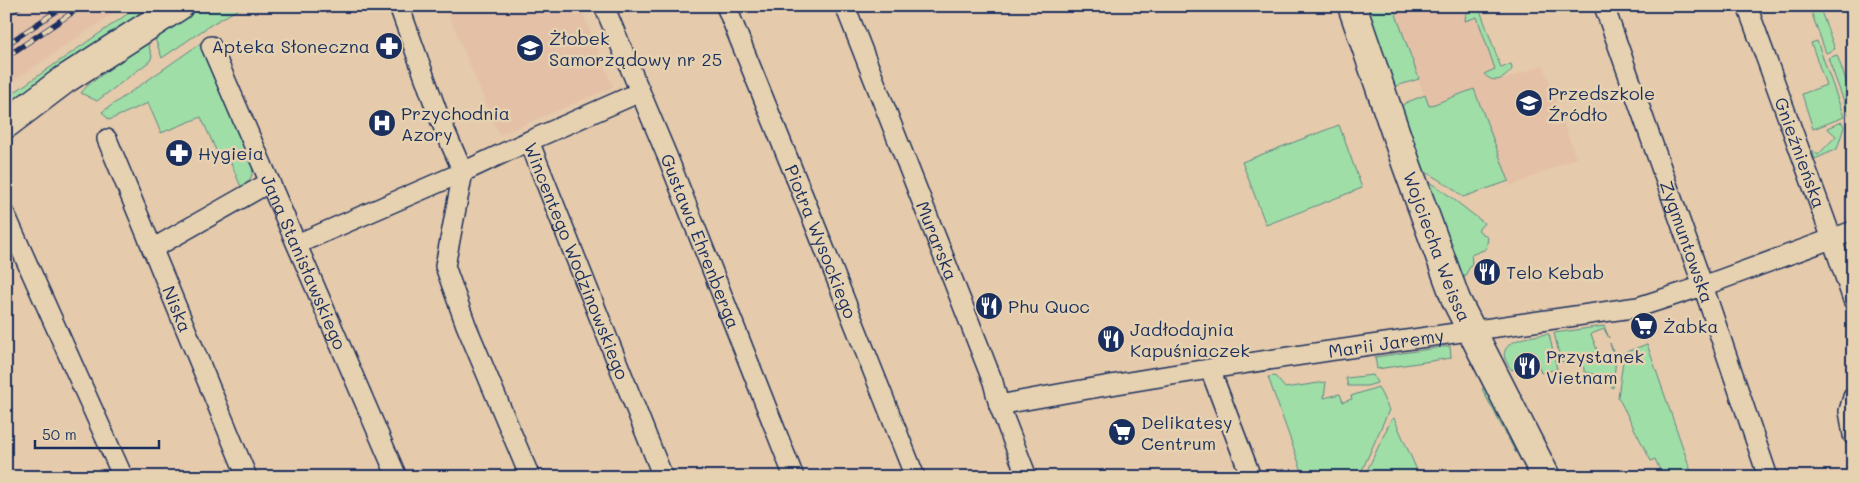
<svg xmlns="http://www.w3.org/2000/svg" width="1859" height="483" viewBox="0 0 1859 483" font-family="Mali,sans-serif">
  <style>
    .built { fill: #e4c0a7 }
    .green { fill: #9fdea6; stroke: #5d8682 }
    .lines { fill: none; stroke-linecap: round; stroke-linejoin: round }
    .street-casing { stroke: #1b2f5e; stroke-width: 22 }
    .secondary-casing { stroke: #1b2f5e; stroke-width: 31 }
    .street { stroke: #e6d2b0; stroke-width: 19 }
    .secondary { stroke: #e6d2b0; stroke-width: 28 }
    .rail-casing { stroke: #1b2f5e; stroke-width: 5.5 }
    .rail { stroke: #e6d2b0; stroke-width: 4; stroke-dasharray: 11; stroke-linecap: butt }
    .labels { text-anchor: middle; dominant-baseline: central; stroke-width: 5; stroke-linejoin: round; paint-order: stroke }
    .poi-label { font-size: 18px; fill: #1b2f5e; stroke: #e6d2b0; text-anchor: start }
    .street-label { font-size: 18px; fill: #1b2f5e; stroke: #e6d2b0 }
  </style>
  <rect width="100%" height="100%" fill="#e5caac"/>
  <filter id="ink" filterUnits="userSpaceOnUse"><feTurbulence type="fractalNoise" baseFrequency=".02" numOctaves="2"/><feDisplacementMap in="SourceGraphic" scale="10" xChannelSelector="R" yChannelSelector="G"/><feConvolveMatrix kernelMatrix="1 2 1 2 8 2 1 2 1" color-interpolation-filters="sRGB"/></filter>
  <g filter="url(#ink)">
    <path class="built" d="M6 6H124L6 86Z
      M451 6H580L613 87 499 135 446 8Z
      M1399 6H1476L1504 80 1543 65 1576 158 1511 186 1508 181 1463 197 1459 194 1393 8Z"/>
    <path class="green" d="M139 6H161L79 54 6 107V98Z
      M194 6H244L212 24 162 58 154 36 156 33Z
      M1364 6H1393L1419 79 1393 87Z
      M1809 6H1819L1835 49 1826 53Z
      M1475 7 1480 10 1501 68 1511 64 1512 69C1505 79 1494 85 1484 74L1495 69 1477 17 1465 21 1466 13Z
      M208 38 253 162C253 174 252 181 241 187L228 156 220 159 201 117 161 133 148 103 109 120 102 112Z
      M147 41 152 56 150 61 97 101 81 93 87 86Z
      M1817 41 1844 117 1813 129 1802 94 1826 85 1811 43Z
      M1837 55 1851 95H1853V114L1849 115 1828 58Z
      M1474 89 1509 181 1463 197 1451 187 1414 165 1397 112 1405 103 1425 95 1429 106Z
      M1842 122 1844 127 1837 149 1815 159 1812 150 1818 155 1836 136 1827 128Z
      M1339 125 1362 188 1266 225 1242 162Z
      M1416 175 1439 188 1484 223 1478 230 1488 238 1486 249 1471 255 1472 263 1460 285Z
      M1604 326 1609 338 1604 329 1591 334 1600 358 1613 354 1610 343 1616 358 1613 388C1604 379 1597 374 1584 372V368L1579 365 1577 358 1561 362 1554 333Z
      M1549 334 1557 369 1541 373 1534 353 1516 358 1520 367 1512 370C1487 341 1530 336 1549 334Z
      M1647 344 1693 477H1663L1655 459 1651 461 1618 397 1623 361 1621 354Z
      M1450 346 1451 358 1377 369 1375 357Z
      M1373 375 1377 383 1367 386H1348L1346 378Z
      M1275 376 1285 388 1326 382 1324 398 1340 394 1343 402 1352 399 1351 396 1378 387 1389 410 1359 477H1304L1268 377Z
      M1488 386 1522 450 1516 453 1482 389Z
      M1394 418 1420 477H1364L1391 420Z"/>
    <g class="lines">
      <g class="street-casing">
        <g id="street">
          <path d="M399 6 439 117 463 172 445 266 466 325 530 477"/>
          <path id="s1" d="M604 6 668 158 794 477"/>
          <path id="s2" d="M726 6 817 230 915 477"/>
          <path id="s3" d="M845 6 993 382 999 405 1027 477"/>
          <path id="s4" d="M1604 6 1703 286 1768 477"/>
          <path id="s5" d="M1747 6 1832 239 1853 300"/>
          <path id="s6" d="M211 46 397 477"/>
          <path id="s7" d="M107 139 247 477"/>
          <path id="s8" d="M529 141 663 477"/>
          <path d="M6 216 123 477"/>
          <path d="M297 244 463 172 529 141 640 92"/>
          <path d="M152 249 270 182"/>
          <path d="M1210 369 1251 477"/>
          <path d="M1853 397 1849 411 1853 435"/>
          <path id="s9" d="M999 405C1210 365 1425 338 1638 307L1703 286 1853 231"/>
        </g>
      </g>
      <g class="secondary-casing">
        <g id="secondary">
          <path id="s10" d="M1352 6 1407 166 1456 300 1546 477"/>
          <path d="M6 124 64 80 179 6"/>
        </g>
      </g>
      <use href="#street" class="street"/>
      <use href="#secondary" class="secondary"/>
      <g class="rail-casing">
        <path id="rail" d="M6 15 20 6
          M6 45 64 6
          M6 57 82 6"/>
      </g>
      <use href="#rail" class="rail"/>
    </g>
  </g>
  <defs>
    <g id="pharmacy-disc" transform="scale(1.4375)"><circle r="9.5" fill="#1b2f5e" stroke="#e6d2b0"/><path d="M-2-6h4v4h4v4h-4v4h-4v-4h-4v-4h4Z" fill="#fff"/></g>
    <g id="school-disc" transform="scale(1.4375)"><circle r="9.5" fill="#1b2f5e" stroke="#e6d2b0"/><path d="M0-5L7-2L0 1L-7-2ZM-4 1L0 2.5L4 1V4Q0 6-4 4Z" fill="#fff"/></g>
    <g id="hospital-disc" transform="scale(1.4375)"><circle r="9.5" fill="#1b2f5e" stroke="#e6d2b0"/><path d="M-5-5h3v3.5h4V-5h3V5h-3V1.5h-4V5h-3Z" fill="#fff"/></g>
    <g id="restaurant-disc" transform="scale(1.4375)"><circle r="9.5" fill="#1b2f5e" stroke="#e6d2b0"/><path d="M-5-6h1v4h1v-4h1v4h1v-4h1v5L-1.5 .5V6h-2V.5L-5-1ZM5-6V6H3V1.5H1.5Q1.5-4 5-6Z" fill="#fff"/></g>
    <g id="supermarket-disc" transform="scale(1.4375)"><circle r="9.5" fill="#1b2f5e" stroke="#e6d2b0"/><path d="M-6-5.5h2.5l.6 2H6L4.5 2H-2.5L-4.4-4H-6ZM-1.5 3.2a1.3 1.3 0 1 0 .1 0ZM3 3.2a1.3 1.3 0 1 0 .1 0Z" fill="#fff"/></g>
  </defs>
  <g fill-rule="evenodd">
    <use href="#pharmacy-disc" x="389" y="46"/>
    <use href="#school-disc" x="530" y="48"/>
    <use href="#school-disc" x="1529" y="103"/>
    <use href="#hospital-disc" x="382" y="123"/>
    <use href="#pharmacy-disc" x="179" y="153"/>
    <use href="#restaurant-disc" x="1487" y="272"/>
    <use href="#restaurant-disc" x="989" y="306"/>
    <use href="#supermarket-disc" x="1644" y="326"/>
    <use href="#restaurant-disc" x="1111" y="339"/>
    <use href="#restaurant-disc" x="1527" y="366"/>
    <use href="#supermarket-disc" x="1122" y="432"/>
  </g>
  <g class="labels">
    <g class="poi-label">
      <text x="549" y="38">Żłobek<tspan x="549" dy="21">Samorządowy nr 25</tspan></text>
      <text x="370" y="46" text-anchor="end">Apteka Słoneczna</text>
      <text x="1548" y="93">Przedszkole<tspan x="1548" dy="21">Źródło</tspan></text>
      <text x="401" y="113">Przychodnia<tspan x="401" dy="21">Azory</tspan></text>
      <text x="198" y="153">Hygieia</text>
      <text x="1506" y="272">Telo Kebab</text>
      <text x="1008" y="306">Phu Quoc</text>
      <text x="1663" y="326">Żabka</text>
      <text x="1130" y="329">Jadłodajnia<tspan x="1130" dy="21">Kapuśniaczek</tspan></text>
      <text x="1546" y="356">Przystanek<tspan x="1546" dy="21">Vietnam</tspan></text>
      <text x="1141" y="422">Delikatesy<tspan x="1141" dy="21">Centrum</tspan></text>
    </g>
    <g class="street-label">
      <text stroke="none"><textPath href="#s5" startOffset="156">Gnieźnieńska</textPath></text>
      <text stroke="none"><textPath href="#s1" startOffset="254">Gustawa Ehrenberga</textPath></text>
      <text stroke="none"><textPath href="#s2" startOffset="254">Piotra Wysockiego</textPath></text>
      <text stroke="none"><textPath href="#s3" startOffset="252">Murarska</textPath></text>
      <text stroke="none"><textPath href="#s4" startOffset="250">Zygmuntowska</textPath></text>
      <text stroke="none"><textPath href="#s10" startOffset="255">Wojciecha Weissa</textPath></text>
      <text stroke="none"><textPath href="#s6" startOffset="235">Jana Stanisławskiego</textPath></text>
      <text stroke="none"><textPath href="#s8" startOffset="129">Wincentego Wodzinowskiego</textPath></text>
      <text stroke="none"><textPath href="#s7" startOffset="184">Niska</textPath></text>
      <text stroke="none"><textPath href="#s9" startOffset="392">Marii Jaremy</textPath></text>
    </g>
  </g>
  <rect width="1859" height="483" fill="none" stroke="#e6d2b0" stroke-width="25"/>
  <rect x="12" y="12" width="1834" height="458" fill="none" stroke="#1b2f5e" stroke-width="2" filter="url(#ink)"/>
  <path d="M35 440v8h124v-8" fill="none" stroke="#1b2f5e" stroke-width="2.5"/>
  <text x="42" y="440" font-size="15" fill="#1b2f5e" stroke="#e6d2b0" stroke-width="4" paint-order="stroke">50 m</text>
</svg>
